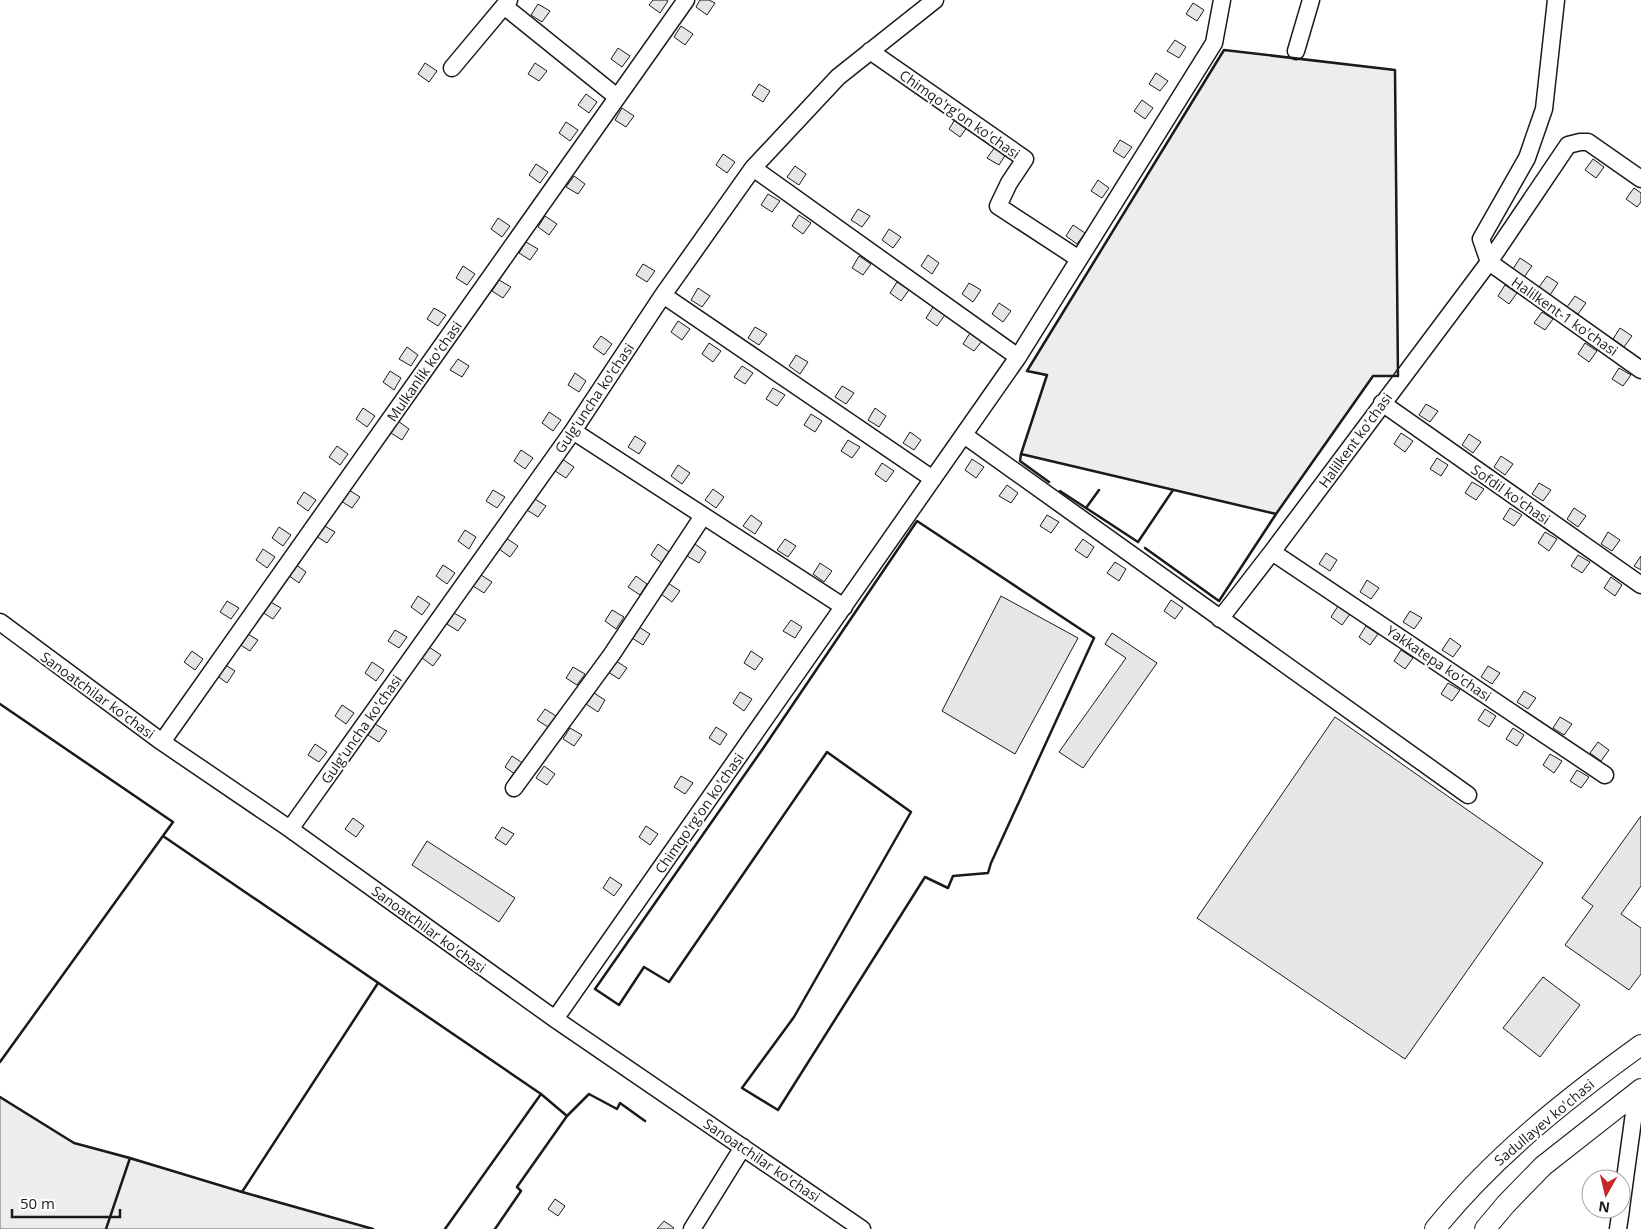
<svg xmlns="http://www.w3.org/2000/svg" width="1641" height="1229" viewBox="0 0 1641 1229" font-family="'Open Sans',sans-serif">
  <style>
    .built { fill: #ededed; stroke: #6a6a6a }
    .building { fill: #e6e6e6; stroke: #1a1a1a }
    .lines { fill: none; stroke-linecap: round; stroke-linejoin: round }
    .minor-casing { stroke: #1a1a1a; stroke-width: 19 }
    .major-casing { stroke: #1a1a1a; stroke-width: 22 }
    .minor { stroke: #fff; stroke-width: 16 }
    .major { stroke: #fff; stroke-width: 20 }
    .wall { stroke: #1a1a1a; stroke-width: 2.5 }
    .labels { text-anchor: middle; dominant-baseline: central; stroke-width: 4; stroke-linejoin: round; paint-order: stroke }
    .street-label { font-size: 14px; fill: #1a1a1a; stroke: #fff }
  </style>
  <rect width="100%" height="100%" fill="#fff"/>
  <path class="built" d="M1224 50 1395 70 1398 376H1373L1276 514 1021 454 1047 376 1027 371Z
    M0 1097 74 1143 373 1229H0Z"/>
  <path class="building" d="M653 0H666L668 1 660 13 649 5Z
    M700 0H709L715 3 707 15 696 7Z
    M1193 3 1204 10 1197 21 1186 14Z
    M538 4 550 11 542 22 531 15Z
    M681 26 693 34 685 45 674 37Z
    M1175 40 1186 47 1179 58 1167 51Z
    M618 48 630 56 622 67 611 59Z
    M425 63 437 71 429 82 418 74Z
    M535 63 547 71 539 81 528 74Z
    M1156 73 1168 81 1160 91 1149 84Z
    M759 84 770 91 763 102 752 95Z
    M586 94 597 102 589 113 578 105Z
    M1142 100 1153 108 1145 119 1134 111Z
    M622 108 634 116 626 127 615 120Z
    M956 118 968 126 960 137 949 129Z
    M566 122 578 130 570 141 559 133Z
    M1120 140 1132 147 1124 158 1113 151Z
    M995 147 1006 154 999 165 987 158Z
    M723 154 735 162 727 173 716 165Z
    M1593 159 1604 167 1596 178 1585 170Z
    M536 164 548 172 540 183 529 175Z
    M795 166 806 174 799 185 787 177Z
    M574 176 585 184 578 194 566 187Z
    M1098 180 1109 188 1102 198 1091 191Z
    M1634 188 1641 193V202L1637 207 1626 199Z
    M768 194 780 201 772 212 761 205Z
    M858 209 870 216 862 227 851 220Z
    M799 215 811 223 803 234 792 226Z
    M545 216 557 224 549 235 538 227Z
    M498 218 510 226 502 237 491 229Z
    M1073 225 1085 233 1077 244 1066 236Z
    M889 229 901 237 893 248 882 240Z
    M526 242 538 249 530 260 519 253Z
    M928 255 939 263 932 274 921 266Z
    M859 256 871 264 863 275 852 268Z
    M1520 258 1532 266 1524 277 1513 269Z
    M643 264 655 271 647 282 636 275Z
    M463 266 475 274 467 285 456 278Z
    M1547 276 1558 283 1550 295 1539 287Z
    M499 280 511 287 503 298 492 291Z
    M897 282 909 290 901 301 890 293Z
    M969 283 981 290 973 302 962 294Z
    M1505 285 1517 293 1509 304 1498 296Z
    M698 288 710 296 702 307 691 300Z
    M1575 296 1586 303 1578 314 1567 307Z
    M999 303 1011 311 1003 322 992 314Z
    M933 307 945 315 937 326 926 318Z
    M434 308 446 315 438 326 427 319Z
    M1542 312 1553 319 1545 330 1534 323Z
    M678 321 690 329 682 340 671 332Z
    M755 327 767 334 759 345 748 338Z
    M1620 328 1632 336 1624 347 1613 339Z
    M970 333 982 341 974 351 963 344Z
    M601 336 612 344 604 355 593 347Z
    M709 343 721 351 713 362 702 354Z
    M1585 343 1597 351 1589 362 1578 354Z
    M407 347 418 355 411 366 399 359Z
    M796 355 808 362 800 374 789 366Z
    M458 359 469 366 462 377 450 370Z
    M742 366 753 373 745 384 734 377Z
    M1619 368 1631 375 1623 386 1612 379Z
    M390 371 401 378 394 390 383 382Z
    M575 373 586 381 579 392 568 385Z
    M842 386 854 393 846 404 835 397Z
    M773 388 785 395 777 406 766 399Z
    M1426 404 1438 411 1430 422 1419 415Z
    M363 408 375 416 367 427 356 419Z
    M875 408 886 416 879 427 868 420Z
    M549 412 561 420 553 431 542 423Z
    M811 414 822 421 815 432 804 425Z
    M398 421 409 429 402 440 391 433Z
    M910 432 921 440 914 450 903 443Z
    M1401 433 1413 441 1405 452 1394 444Z
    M1469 434 1481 442 1473 453 1462 445Z
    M635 436 646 443 639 454 628 447Z
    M848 440 860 447 852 458 841 451Z
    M337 446 348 454 340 465 329 457Z
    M521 450 533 458 525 469 514 461Z
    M1501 456 1513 464 1505 475 1494 467Z
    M1437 458 1448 465 1441 476 1430 469Z
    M562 459 574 467 566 478 555 471Z
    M972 459 984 467 976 478 965 470Z
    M882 463 894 471 886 482 875 474Z
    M678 465 690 473 682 484 671 476Z
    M1472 482 1484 489 1476 500 1465 493Z
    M1539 483 1551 490 1543 501 1532 494Z
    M1007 485 1018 493 1011 503 999 496Z
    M713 489 724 497 716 508 705 500Z
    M349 490 360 497 352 508 341 501Z
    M493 490 505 497 497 508 486 501Z
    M304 492 316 500 308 511 297 503Z
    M535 499 546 506 538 517 527 510Z
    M1510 508 1522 515 1514 526 1503 519Z
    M1574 508 1586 516 1578 527 1567 519Z
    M751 515 762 523 755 534 743 526Z
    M1047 515 1059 522 1051 533 1040 526Z
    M323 525 335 532 327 543 316 536Z
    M279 527 291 535 283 546 272 538Z
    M465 530 476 537 469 549 458 541Z
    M1545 532 1557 539 1549 551 1538 543Z
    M1608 532 1620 540 1612 551 1601 544Z
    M506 538 518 546 510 557 499 549Z
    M785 539 796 546 788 557 777 550Z
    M1083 539 1094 547 1087 558 1075 550Z
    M658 544 669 552 662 563 651 555Z
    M695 544 706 552 699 563 687 556Z
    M263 549 275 557 267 568 256 560Z
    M1326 553 1337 560 1330 571 1319 564Z
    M1578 555 1590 562 1582 573 1571 566Z
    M1641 556V570L1634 566Z
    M1115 562 1126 569 1119 581 1107 573Z
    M820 563 832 571 824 582 813 574Z
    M295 564 306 572 299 583 288 575Z
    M443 565 455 573 447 584 436 576Z
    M481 575 492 582 484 593 473 586Z
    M636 576 647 584 640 595 628 587Z
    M1611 577 1622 585 1615 596 1604 588Z
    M1367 580 1379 588 1371 599 1360 592Z
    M668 583 680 591 672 602 661 594Z
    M418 596 430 604 422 615 411 607Z
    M1001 596 1078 638 1015 754 942 711Z
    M1171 600 1183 608 1175 619 1164 611Z
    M227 601 239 608 231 619 220 612Z
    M269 601 281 608 273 619 262 612Z
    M1338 606 1350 614 1342 625 1331 617Z
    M612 610 624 617 616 629 605 621Z
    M1410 611 1422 618 1414 629 1403 622Z
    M454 613 466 620 458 631 447 624Z
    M791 620 802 627 795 638 783 631Z
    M1366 626 1378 634 1370 645 1359 637Z
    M639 627 650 634 643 645 632 638Z
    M395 630 407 637 399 648 388 641Z
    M246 633 258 640 250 651 239 644Z
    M1112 633 1157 663 1083 768 1059 752 1126 658 1105 644Z
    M1450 638 1461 646 1453 657 1442 650Z
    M429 647 441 655 433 666 422 658Z
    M1401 650 1413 658 1405 669 1394 661Z
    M192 651 203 659 195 670 184 662Z
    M751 651 763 659 755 670 744 663Z
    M616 661 627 668 619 679 608 672Z
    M372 662 384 670 376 681 365 673Z
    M224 664 235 671 227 683 216 675Z
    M1488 666 1500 673 1492 684 1481 677Z
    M573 667 585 674 577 685 566 678Z
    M1448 683 1460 690 1452 701 1441 694Z
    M1524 691 1536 698 1528 709 1517 702Z
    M740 692 752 699 744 711 733 703Z
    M594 693 605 700 598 712 586 704Z
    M342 705 354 713 346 724 335 716Z
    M545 709 556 716 548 727 537 720Z
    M1485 709 1496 716 1489 727 1478 720Z
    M1335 717 1543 863 1405 1059 1197 918Z
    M1560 717 1572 724 1564 735 1553 728Z
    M375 724 387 731 379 742 368 735Z
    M716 727 727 734 720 745 709 738Z
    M570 728 582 735 574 746 563 739Z
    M1513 728 1524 735 1517 746 1506 739Z
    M1598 742 1609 750 1601 761 1590 753Z
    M315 744 327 752 319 762 308 755Z
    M1550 754 1562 761 1554 773 1543 765Z
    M512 756 524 764 516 775 505 767Z
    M544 766 555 774 547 785 536 778Z
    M1577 770 1589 777 1581 788 1570 781Z
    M681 776 693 783 685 794 674 787Z
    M1641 816V886L1621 914 1641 928V974L1629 990 1565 945 1593 906 1582 898Z
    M353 818 364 826 356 837 345 829Z
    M646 826 658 834 650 845 639 837Z
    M502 827 514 834 506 845 495 838Z
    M427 841 515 898 499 922 412 865Z
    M610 877 622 885 614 896 603 888Z
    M1543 977 1580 1005 1540 1057 1503 1028Z
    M555 1199 565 1206 558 1216 548 1209Z
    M664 1221 674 1228 673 1229H657Z"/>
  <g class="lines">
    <g class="minor-casing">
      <path id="minor" d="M1556 0 1544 109 1527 158 1481 239 1489 262 1641 370
        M504 6 617 97
        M870 51 1025 159 1009 183 998 206 1079 259
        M1296 51 1311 0
        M452 68 509 0
        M753 168 1018 357
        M663 295 933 479
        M1382 403 1641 585
        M573 431 844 607
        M964 435 1468 795
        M1272 552 1605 775
        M1220 619 1272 552 1489 262 1568 145 1580 142H1588L1641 179
        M0 622 162 742 290 829 555 1019 862 1229
        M162 742 686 0
        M514 788 612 654 703 516
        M290 829 573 431 663 295 753 168 838 77 935 0
        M555 1019 1018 357 1214 43 1222 0
        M1621 1208 1637 1091
        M692 1229 743 1147
        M1618 1229 1621 1209"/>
    </g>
    <g class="major-casing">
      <path id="major" d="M1435 1229C1493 1157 1566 1099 1641 1045
        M1485 1229 1506 1204 1543 1166 1641 1089"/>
    </g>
    <use href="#minor" class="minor"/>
    <use href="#major" class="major"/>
    <path class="wall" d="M1224 50 1395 70 1398 376H1373L1276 514 1021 454 1047 375 1027 371Z
      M1021 454 1020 461 1049 482
      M1099 490 1086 508 1138 542 1173 490
      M1060 491 1086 508
      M917 521 1094 638 991 863 988 873 953 876 948 888 925 877 778 1110 742 1088 794 1017 911 812 827 752 669 982 644 967 619 1005 595 989 764 747Z
      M1145 548 1219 601 1276 514
      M0 704 173 822 0 1062
      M163 836 541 1094
      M0 1097 74 1143 130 1158
      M242 1192 378 983
      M106 1229 130 1158 242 1192 373 1229
      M445 1229 541 1094 567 1116
      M495 1229 521 1191 517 1187 567 1116 589 1094 617 1109 620 1103 645 1121"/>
  </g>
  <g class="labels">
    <g class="street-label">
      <text transform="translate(960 114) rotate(35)">Chimqo'rg'on ko'chasi</text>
      <text transform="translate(1565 316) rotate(35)">Halilkent-1 ko'chasi</text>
      <text transform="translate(424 371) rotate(-55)">Mulkanlik ko'chasi</text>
      <text transform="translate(594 398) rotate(-56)">Gulg'uncha ko'chasi</text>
      <text transform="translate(1355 440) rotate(-54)">Halilkent ko'chasi</text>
      <text transform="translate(1511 494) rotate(35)">Sofdil ko'chasi</text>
      <text transform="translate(1439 663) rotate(34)">Yakkatepa ko'chasi</text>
      <text transform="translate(98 695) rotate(36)">Sanoatchilar ko'chasi</text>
      <text transform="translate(361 729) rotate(-55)">Gulg'uncha ko'chasi</text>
      <text transform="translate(699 813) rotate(-55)">Chimqo'rg'on ko'chasi</text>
      <text transform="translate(429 929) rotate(36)">Sanoatchilar ko'chasi</text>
      <text transform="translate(1544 1122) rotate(-40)">Sadullayev ko'chasi</text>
      <text transform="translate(762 1160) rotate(34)">Sanoatchilar ko'chasi</text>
    </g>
  </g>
  <g transform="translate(1606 1194) rotate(188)"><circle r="24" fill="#ffffff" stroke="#a3a3a3"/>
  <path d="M0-4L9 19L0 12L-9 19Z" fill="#c62828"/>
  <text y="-8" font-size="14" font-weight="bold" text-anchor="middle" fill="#1a1a1a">N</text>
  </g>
  <path d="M12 1209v8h108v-8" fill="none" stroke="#1a1a1a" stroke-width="2.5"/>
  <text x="20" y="1209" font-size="15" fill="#1a1a1a" stroke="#ffffff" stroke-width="4" paint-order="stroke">50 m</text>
</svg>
